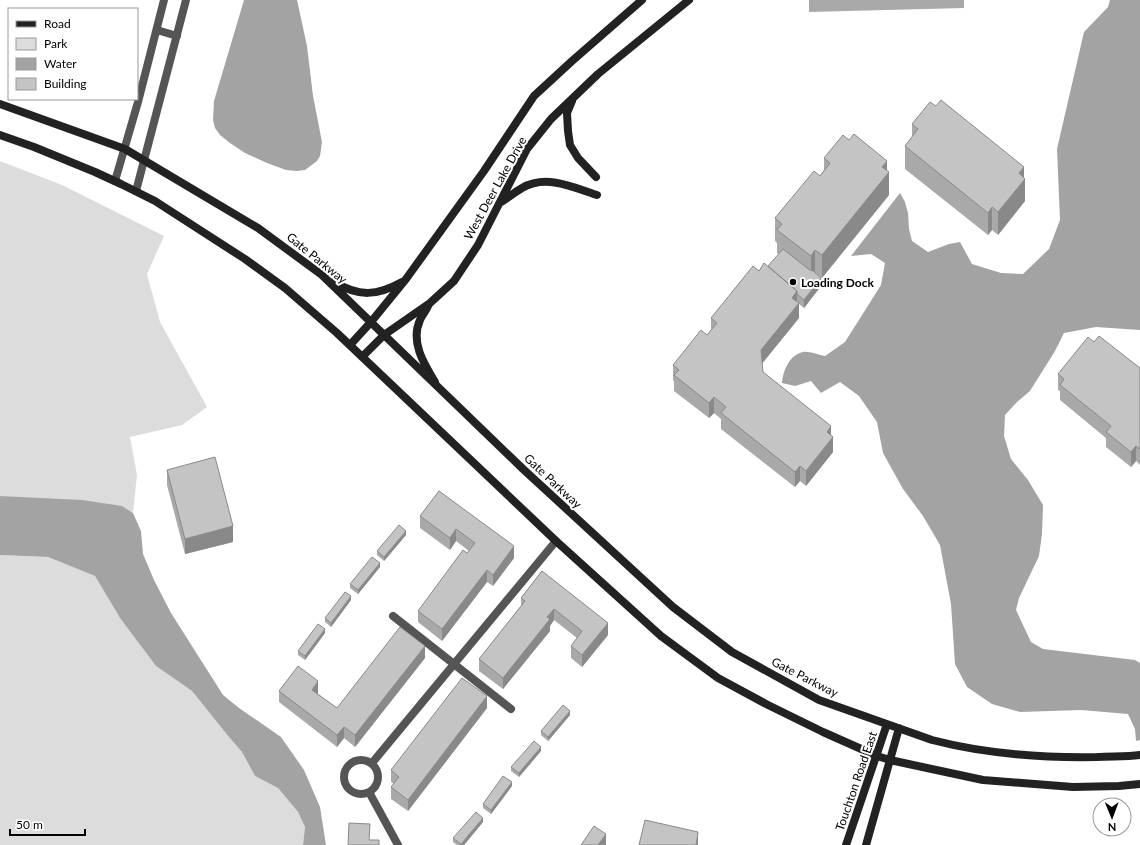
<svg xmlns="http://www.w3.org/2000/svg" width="1140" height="845" viewBox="0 0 1140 845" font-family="Lato,sans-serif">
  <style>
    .green { fill: #dcdcdc }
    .water { fill: #a3a3a3 }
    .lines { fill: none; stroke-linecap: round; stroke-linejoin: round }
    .street { stroke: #555; stroke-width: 8 }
    .secondary { stroke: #222; stroke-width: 8 }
    .wall { fill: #a9a9a9 }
    .shaded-wall { fill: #898989 }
    .building { fill: #c4c4c4; stroke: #898989 }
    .poi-dot { fill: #000; stroke: #fff; stroke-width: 1.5 }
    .labels { text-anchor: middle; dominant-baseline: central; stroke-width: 4; stroke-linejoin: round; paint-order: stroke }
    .street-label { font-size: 12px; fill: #000; stroke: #fff }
    .poi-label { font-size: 12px; font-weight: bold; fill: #000; stroke: #fff; text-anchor: start }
  </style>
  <rect width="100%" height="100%" fill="#fff"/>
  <path class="green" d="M0 161 62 185 164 236 147 274 160 322 207 407 182 425 130 437 137 475 133 513 122 506 0 496Z
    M0 555 48 557 95 576 118 615 156 666 192 691 229 737 242 752 255 776 278 788 298 812 305 827 303 845H0Z"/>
  <path class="water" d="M244 0H297L307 46 313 96 322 142 320 156 317 161 305 170 297 171 286 170 267 163 245 153 230 143 220 135 215 128 213 120 214 101Z
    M1110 0H1140V330L1096 327 1064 333 1055 351 1030 391 1017 402 1005 415 1004 436 1011 459 1028 480 1043 505 1042 534 1039 556 1019 598 1016 610 1031 642 1043 649 1135 660 1140 663V740L1136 741 1135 729 1128 714 1081 710 1020 712 992 704 967 687 955 664 951 604 940 545 923 516 903 489 883 453 877 422 859 396 840 382 821 393 811 381 795 386 782 383C783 371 789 355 803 352 809 351 819 355 825 356L845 342 881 285 885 263 871 254 851 256 900 193 905 202 908 213 909 229 912 241 928 252 949 244 960 242 972 264 1001 273 1023 274 1049 249 1060 220 1057 149 1084 32 1108 7Z
    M0 496 82 500 122 506 133 513 141 531 143 554 154 580 171 613 223 695 239 708 281 737 304 770 320 807 326 845H303L305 827 298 812 278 788 255 776 242 752 229 737 192 691 156 666 120 618 95 576 48 557 0 555Z"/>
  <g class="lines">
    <path class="street" d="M157 30 177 36
      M115 181 138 102 164 0
      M136 191 186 0
      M393 616 511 709
      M344 777a17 17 0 1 1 34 0a17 17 0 1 1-34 0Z
      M372 763 556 541
      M369 792 398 845"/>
    <path class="secondary" d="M572 101 567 113 568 131 570 145 578 158 596 177
      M0 104 125 149 258 228 322 275 523 469 673 607 732 652 819 700 932 740C986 754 1041 758 1097 757 1111 756 1126 757 1140 755
      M0 135 34 147 95 172 121 184 155 201 245 259 285 288 337 333 556 541 661 636 718 678 768 705 823 732 877 756 890 760 983 780 1022 783 1073 787 1119 786 1140 784
      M501 202C508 198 515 192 522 188 546 174 573 187 597 195
      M334 282C359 297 377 296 402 282
      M428 306C426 311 422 315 420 320 410 342 424 364 435 382
      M350 345 371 322 406 279 484 171 534 96 572 61 642 0
      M362 357 384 335 430 303 454 281 478 245 527 149 551 119 598 74 689 0
      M846 845 887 724
      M866 845 899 728"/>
  </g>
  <path class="wall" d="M809 0H964V8L809 12Z
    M912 124 1024 178 1025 201 998 235 992 230 988 235 905 169V146L912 137Z
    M824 158 887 170 889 195 822 278 815 273 821 286 804 308 799 304V318L762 363 763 372 831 435 833 452 806 486 800 481 795 487 721 429V419L714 413 709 418 674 391V382L673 380V365L707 335 711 330V318L759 271 768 266 779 254 777 253V243L775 241V218L820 176 824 170Z
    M1094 342 1140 368V465L1136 461 1131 467 1106 447V438L1060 400V391L1058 390V374Z
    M167 470 233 542 185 554 167 485Z
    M439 491 514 558 493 586 487 582 442 641 418 622V611L469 551 456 541 450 550 420 528V516Z
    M406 535 384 561 377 555V551Z
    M380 567 358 594 350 588V584Z
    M542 571 608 635 582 667 571 658V646L577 638 554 620 550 626V631L503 689 479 671V659L521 606V598Z
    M351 600 331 627 325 622V618Z
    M325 633 305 660 298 655V651Z
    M425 658 355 747 344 738 337 747 279 702V691L318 693V694L337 708Z
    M487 708 408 811 391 799V787L394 784 391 782V770Z
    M570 715 548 741 541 735V731Z
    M541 751 519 777 511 771V767Z
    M512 786 491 814 483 808V804Z
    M483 822 464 845H457L453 842V838Z"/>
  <path class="shaded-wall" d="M887 161V174L889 172V195L822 278V255L882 167Z
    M1024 167V180L1025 179V201L998 235V212L1019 173Z
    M992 207V230L988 235V213Z
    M815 250V273L811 279V256Z
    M821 278V286L804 308V300Z
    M797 291V305L799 303V318L761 365V350L792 298Z
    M714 397V413L709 418V403Z
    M831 426V439L833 437V452L806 486V471L827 432Z
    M1136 446V461L1131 467V452Z
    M800 466V481L795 487V472Z
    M233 526V542L185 554V539Z
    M456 529V541L450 550V538Z
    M406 531V535L384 561V557Z
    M514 546V558L493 586V575Z
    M380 563V567L358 594V590Z
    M487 570V582L442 641V629Z
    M351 596V600L331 627V623Z
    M554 609V620L550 626V631L503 689V678Z
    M608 623V635L582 667V655Z
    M325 629V633L305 660V656Z
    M425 646V658L355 747V735Z
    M318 681V693L312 701V690Z
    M487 696V708L408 811V800Z
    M570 711V715L548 741V737Z
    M344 727V738L337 747V735Z
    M541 747V751L519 777V773Z
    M512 782V786L491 814V810Z
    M483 818V822L464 845H461Z
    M698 832V845H696Z
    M606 834V845H598Z"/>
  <path class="building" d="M941 100 1024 167 1019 173 1025 179 998 212 992 207 988 213 905 146 918 129 912 124 930 102 936 106Z
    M854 134 887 161 882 167 889 172 822 255 815 250 811 256 777 230 782 224 775 218 814 171 820 176 830 163 824 158 843 135 849 140Z
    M783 249 811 271 812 270 821 278 804 300 797 294V291L768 266Z
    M764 263 797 291 792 298 799 303 761 350 763 372 831 426 827 432 833 437 806 471 800 466 795 472 721 413 726 407 714 397 709 403 674 375 679 370 673 365 701 330 707 335 717 323 711 318 753 266 759 271Z
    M1099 336 1140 368V449L1136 446 1131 452 1106 432 1111 426 1060 385 1064 379 1058 374 1088 337 1094 342Z
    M215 457 233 526 185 539 167 470Z
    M439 491 514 546 493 575 487 570 442 629 418 611 463 550 467 553 475 543 456 529 450 538 420 516Z
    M399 525 406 531 384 557 377 551Z
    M372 557 380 563 358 590 350 584Z
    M542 571 608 623 582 655 571 646 582 631 554 609 547 617 550 619 503 678 479 659 525 601 521 598Z
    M345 592 351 596 331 623 325 618Z
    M318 624 325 629 305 656 298 651Z
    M400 627 425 646 355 735 344 727 337 735 279 691 298 666 318 681 312 690 337 708Z
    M462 678 487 696 408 800 391 787 399 777 391 770Z
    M563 705 570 711 548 737 541 731Z
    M534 741 541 747 519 773 511 767Z
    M503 776 512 782 491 810 483 804Z
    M476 812 483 818 461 844 453 838Z
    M645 820 698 832 696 845H639Z
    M349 823 370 824 369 840H379V845H348Z
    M594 826 606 834 598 845H581Z"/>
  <circle class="poi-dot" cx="793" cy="282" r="4"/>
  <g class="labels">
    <g class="street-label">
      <text transform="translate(495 188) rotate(-61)">West Deer Lake Drive</text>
      <text transform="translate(317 258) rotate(39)">Gate Parkway</text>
      <text transform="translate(553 481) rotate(43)">Gate Parkway</text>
      <text transform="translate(805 677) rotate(27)">Gate Parkway</text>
      <text transform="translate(856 781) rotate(-71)">Touchton Road East</text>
    </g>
    <g class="poi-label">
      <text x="801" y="282">Loading Dock</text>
    </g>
  </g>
  <rect x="8" y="8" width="130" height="92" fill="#ffffff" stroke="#999999"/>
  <rect x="16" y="21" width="20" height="6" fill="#222222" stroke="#999999"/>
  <text x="44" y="28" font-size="12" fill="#000000">Road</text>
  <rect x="16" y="38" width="20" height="12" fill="#dcdcdc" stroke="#999999"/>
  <text x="44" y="48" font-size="12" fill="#000000">Park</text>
  <rect x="16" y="58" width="20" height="12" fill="#a3a3a3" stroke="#999999"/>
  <text x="44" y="68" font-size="12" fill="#000000">Water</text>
  <rect x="16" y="78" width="20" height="12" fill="#c4c4c4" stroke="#999999"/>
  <text x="44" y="88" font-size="12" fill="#000000">Building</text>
  <g transform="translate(1112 817) rotate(179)"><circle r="19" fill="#ffffff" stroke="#999999"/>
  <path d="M0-3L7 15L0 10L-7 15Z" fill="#000000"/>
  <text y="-6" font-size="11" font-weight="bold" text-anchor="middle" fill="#000000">N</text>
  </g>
  <path d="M10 829v6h75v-6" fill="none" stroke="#000000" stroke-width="2"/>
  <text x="16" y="829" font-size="12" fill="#000000" stroke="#ffffff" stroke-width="3" paint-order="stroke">50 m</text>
</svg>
